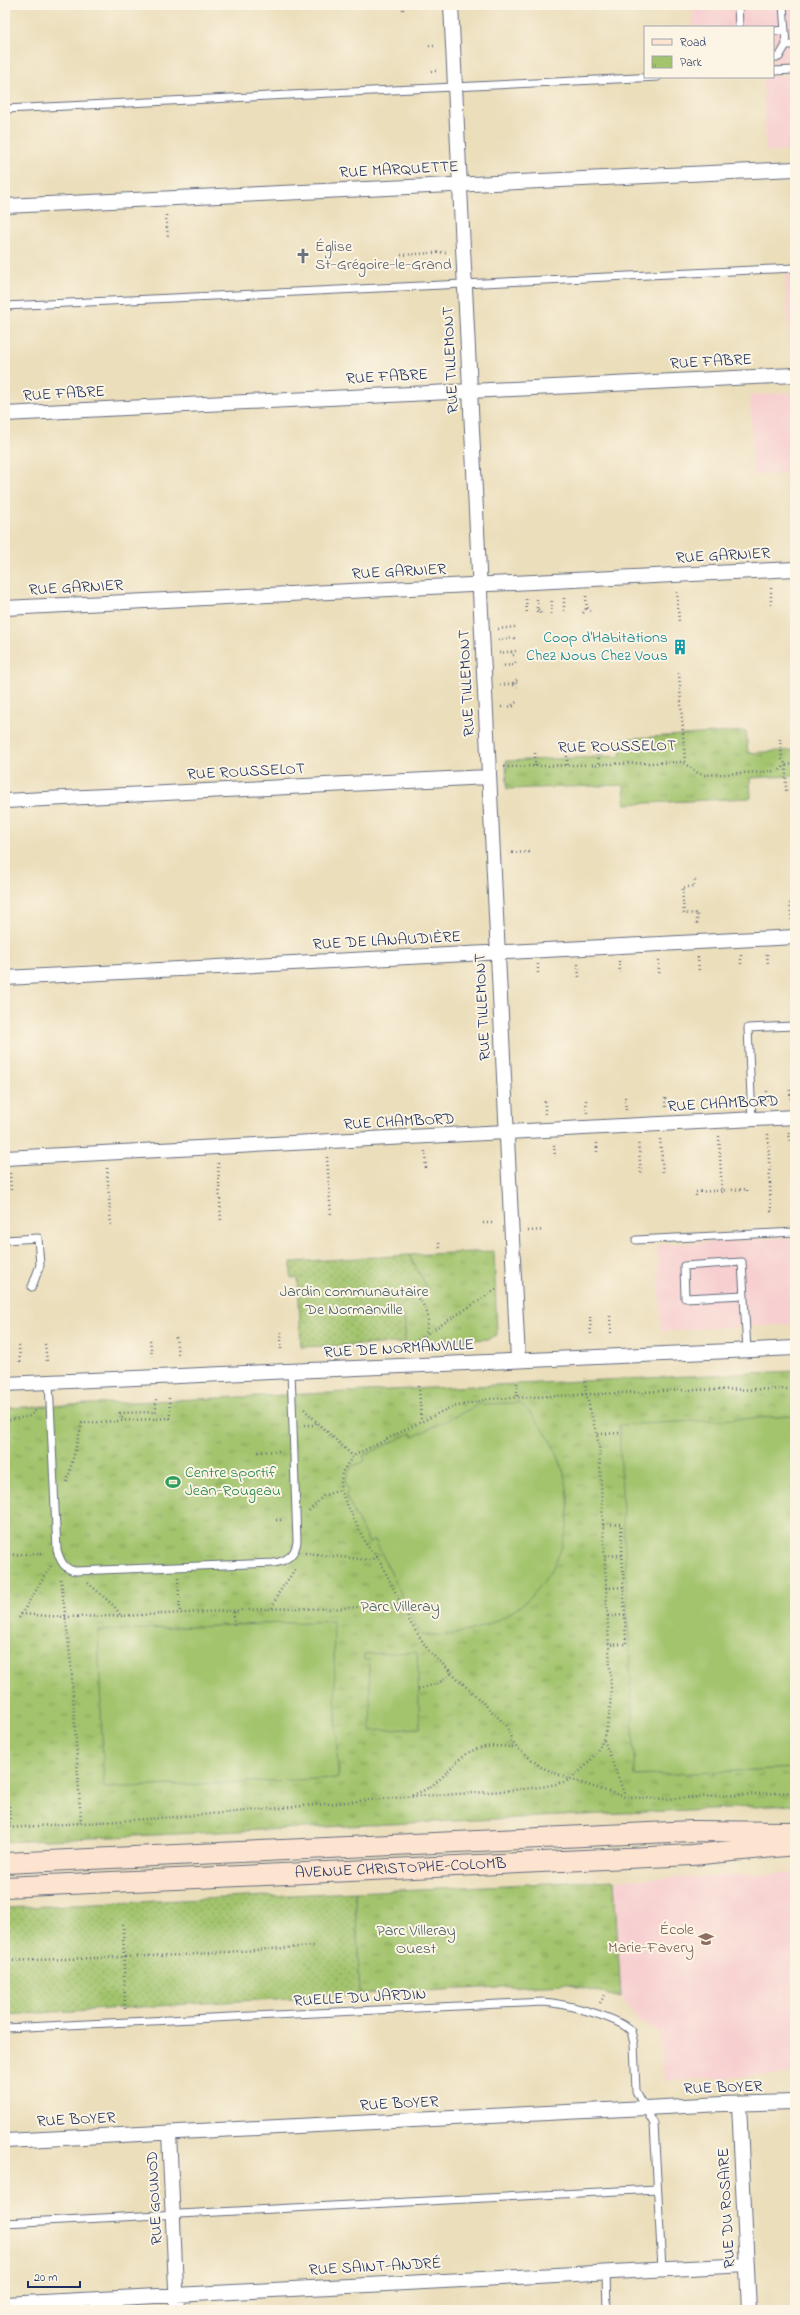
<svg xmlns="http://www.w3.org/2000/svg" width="800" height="2315" viewBox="0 0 800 2315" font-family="'Indie Flower',sans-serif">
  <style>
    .built { fill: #f7cfd0 }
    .grass { fill: url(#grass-dots); stroke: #5f7a66 }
    .park { fill: url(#park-tufts); stroke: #5f7a66 }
    .pitch { fill: #a3c46d; stroke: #5f7a66 }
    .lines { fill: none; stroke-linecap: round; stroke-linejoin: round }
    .lane-casing { stroke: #646c7f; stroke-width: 9 }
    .street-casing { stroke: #646c7f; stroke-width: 16 }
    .secondary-casing { stroke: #646c7f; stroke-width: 22 }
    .path { stroke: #646c7f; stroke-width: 2.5; stroke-dasharray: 1 3; stroke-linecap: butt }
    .lane { stroke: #fff; stroke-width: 7 }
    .street { stroke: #fff; stroke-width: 14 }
    .secondary { stroke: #fde4d0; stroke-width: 20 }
    .labels { text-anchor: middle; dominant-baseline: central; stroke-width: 4; stroke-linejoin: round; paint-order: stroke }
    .street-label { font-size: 16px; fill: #1b2f5e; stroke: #fcf5e5 }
    .worship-label { font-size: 16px; fill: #5b616d; stroke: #fcf5e5; text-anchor: start }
    .culture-label { font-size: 16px; fill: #0d838f; stroke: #fcf5e5; text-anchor: end }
    .park-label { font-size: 16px; fill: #445c62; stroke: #fcf5e5 }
    .leisure-label { font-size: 16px; fill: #27864d; stroke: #fcf5e5; text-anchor: start }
    .education-label { font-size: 16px; fill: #785e54; stroke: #fcf5e5; text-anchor: end }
  </style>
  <defs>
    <pattern id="grass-dots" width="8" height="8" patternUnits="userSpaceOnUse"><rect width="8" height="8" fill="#a3c46d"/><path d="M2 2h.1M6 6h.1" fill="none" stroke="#84a05d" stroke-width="1.8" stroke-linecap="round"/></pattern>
    <pattern id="park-tufts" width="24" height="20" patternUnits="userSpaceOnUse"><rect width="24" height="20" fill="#a3c46d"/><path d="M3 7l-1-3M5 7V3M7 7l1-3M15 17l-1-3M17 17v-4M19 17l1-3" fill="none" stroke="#84a05d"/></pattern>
  </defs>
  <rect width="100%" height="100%" fill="#fcf5e5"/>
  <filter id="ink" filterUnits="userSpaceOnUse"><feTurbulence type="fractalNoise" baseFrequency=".025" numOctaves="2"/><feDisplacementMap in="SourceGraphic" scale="8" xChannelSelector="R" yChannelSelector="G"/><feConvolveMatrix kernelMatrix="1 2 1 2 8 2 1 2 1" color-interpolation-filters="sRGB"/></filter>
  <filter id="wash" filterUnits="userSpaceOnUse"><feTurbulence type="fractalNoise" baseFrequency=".012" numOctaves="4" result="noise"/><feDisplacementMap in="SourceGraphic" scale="16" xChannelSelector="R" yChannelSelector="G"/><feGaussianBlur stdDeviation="0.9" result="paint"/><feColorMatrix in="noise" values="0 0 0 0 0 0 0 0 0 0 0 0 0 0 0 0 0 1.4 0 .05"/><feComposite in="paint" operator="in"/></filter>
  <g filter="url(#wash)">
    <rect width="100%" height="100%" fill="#ebdebb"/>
    <path class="built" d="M692 5H795V66L773 67V27H693Z
      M795 75V150L766 152 763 77Z
      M795 273V356H790L785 274Z
      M795 393V473L753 475 750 395Z
      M795 1237V1324L661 1331 657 1245Z
      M795 1873V2074L664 2081 659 2033 639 2021 621 1998 614 1880Z"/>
    <path class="grass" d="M409 1255 427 1287 398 1308 405 1320V1343L301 1347 298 1278H291V1262Z
      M355 1892 360 1994 5 2015V1908Z"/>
    <path class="park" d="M746 731 748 753 795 750V776L750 778 751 798 625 804 624 785 507 789 506 761 621 756 620 739Z
      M494 1251 497 1335 489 1339 405 1343V1320L398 1308 427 1287 409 1255Z
      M795 1371V1805L5 1842V1408Z
      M614 1880 621 1998 565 1984 360 1994 355 1892Z"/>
    <path class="pitch" d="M520 1403C619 1495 556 1642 421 1635L375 1540 369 1543 346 1496 348 1489 345 1481 351 1467 365 1461 363 1456 411 1433 413 1437 480 1404Z
      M795 1416V1768L635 1776 619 1425Z
      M333 1621 338 1778 104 1788 98 1631Z
      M417 1652 420 1728 371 1731 369 1660H364V1654Z"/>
  </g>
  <g filter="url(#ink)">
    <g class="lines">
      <g class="lane-casing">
        <path id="lane" d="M738 5 739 27
          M783 5 786 45H795
          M773 31 785 30
          M773 57H779L786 45
          M773 71 795 70
          M5 109 658 77
          M5 306 795 268
          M752 1120 748 1028 795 1026
          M5 1240 38 1238 40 1265 32 1287
          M636 1240 795 1232
          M744 1295 685 1298 684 1266 742 1262 747 1350
          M49 1382 57 1550C60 1560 64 1570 76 1571L274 1563C287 1561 296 1554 297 1541L291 1371
          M5 2028 543 2002C563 2003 618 2017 631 2031L634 2044 636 2091 654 2124 662 2269
          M5 2223 657 2189
          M606 2272 607 2310"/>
      </g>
      <g class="street-casing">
        <path id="street" d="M451 5 518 1360
          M5 206 795 169
          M5 414 795 375
          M5 608 795 569
          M5 801 488 777
          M5 978 795 937
          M5 1158 795 1117
          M5 1384 795 1348
          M739 2104 749 2310
          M169 2133 177 2310
          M5 2141 723 2104 795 2102
          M5 2304 747 2265"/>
      </g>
      <g class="secondary-casing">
        <g id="secondary">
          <path d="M5 1863 692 1831 795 1832"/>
          <path id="s1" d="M5 1887 692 1855 795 1845"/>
        </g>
      </g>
      <path class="path" d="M403 5V13
        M429 46H437
        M431 71H439
        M166 215 168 238
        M401 255 447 252
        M795 391V400
        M771 588V606
        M677 592 679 623
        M586 596 587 612
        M564 598V613
        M526 599 527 615
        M537 599V615
        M538 609 541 614
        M583 613 587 607 591 612
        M551 614 552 598
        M498 629 515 627
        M498 640 515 638
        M511 652 512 655H516
        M499 653 516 651
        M500 666 513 665 516 662
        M679 673 685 763
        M517 680 512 684 517 687
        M500 685 517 683
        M512 705 517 702
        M501 707 517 706
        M780 739 782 759 786 765V791
        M598 750 599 764
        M567 752V765
        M535 753V766
        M504 767 682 762 698 773 705 775 779 771 786 765 795 764
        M508 853 529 852
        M695 880V886L682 888 684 914 697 913V926
        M790 903 792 922
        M794 952V964
        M767 954 768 965
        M741 955V967
        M698 957 699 971
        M659 960V973
        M619 961 620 973
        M538 964V976
        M578 964 579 977
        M790 1090 791 1102
        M767 1091V1103
        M625 1097 626 1111
        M665 1098 666 1108
        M586 1100 587 1113
        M545 1101V1115
        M789 1132 790 1142
        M768 1134 770 1183 772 1182
        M719 1136 722 1195
        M660 1139 663 1172
        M638 1140 641 1173
        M597 1143V1154
        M554 1145 555 1157
        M425 1151 426 1170
        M327 1157 331 1216
        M218 1163 221 1222
        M107 1168 111 1227
        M10 1173 11 1191
        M770 1183 771 1211 774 1212
        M696 1196V1192L747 1189V1194
        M483 1223H494
        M528 1231 544 1230
        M439 1243 440 1249
        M415 1296C428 1308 431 1317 425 1334
        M610 1316 611 1335
        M590 1317 591 1336
        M281 1332V1350
        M176 1337 178 1355
        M150 1340 152 1356
        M45 1344 47 1361
        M411 1344 497 1289
        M19 1345 20 1362
        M419 1386 421 1421
        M795 1389 685 1390 488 1399 449 1408 353 1456 342 1472 340 1490 367 1546 378 1557 410 1622 428 1650 507 1726 512 1742 517 1748 541 1767 569 1779 625 1797 663 1799 795 1792
        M517 1396V1382
        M304 1409 317 1422
        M123 1418 121 1419 120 1413 156 1412V1398
        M5 1421 30 1416 37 1409
        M304 1425H314L317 1422 353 1456
        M598 1434 619 1433
        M258 1452 281 1451
        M67 1482 82 1423 170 1418 169 1397
        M309 1511 323 1496 340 1490
        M276 1520H284
        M603 1525 621 1524 626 1644 609 1645
        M305 1553 369 1560 378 1557
        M5 1555 45 1553
        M605 1556 622 1555
        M178 1578 180 1613
        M61 1579 71 1664 81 1823
        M88 1583 114 1606 121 1616
        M606 1588 623 1587
        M272 1608 278 1594 296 1568
        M21 1614 65 1617 121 1616 289 1608 329 1609 402 1604
        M608 1616 625 1615
        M19 1618 51 1566
        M234 1625V1610
        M418 1689 439 1683 451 1674
        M604 1740 625 1796
        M412 1795C460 1780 449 1737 516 1748
        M9 1806 10 1828
        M5 1828C31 1827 57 1824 83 1823 191 1817 298 1806 406 1797 436 1794 551 1792 570 1779 604 1755 610 1727 611 1688L599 1444 586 1394 585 1378
        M123 1924 125 2011
        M5 1961 182 1955 314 1946
        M600 2003 605 1995"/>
      <use href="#lane" class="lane"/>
      <use href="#street" class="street"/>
      <use href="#secondary" class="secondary"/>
    </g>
  </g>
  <defs>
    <g id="church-bare" transform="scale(1.2)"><path d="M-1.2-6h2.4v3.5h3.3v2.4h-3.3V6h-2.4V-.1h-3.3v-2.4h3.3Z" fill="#6b7280" stroke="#fcf5e5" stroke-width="2.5" paint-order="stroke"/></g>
    <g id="building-bare" transform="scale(1.2)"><path d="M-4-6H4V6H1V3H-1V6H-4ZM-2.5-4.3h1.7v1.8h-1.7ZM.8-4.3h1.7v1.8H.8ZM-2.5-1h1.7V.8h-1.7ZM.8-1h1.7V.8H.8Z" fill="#0f9aa8" stroke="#fcf5e5" stroke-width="2.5" paint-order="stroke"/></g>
    <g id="stadium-bare" transform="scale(1.2)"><path d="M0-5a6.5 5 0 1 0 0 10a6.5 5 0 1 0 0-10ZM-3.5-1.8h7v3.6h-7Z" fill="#2e9e5b" stroke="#fcf5e5" stroke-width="2.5" paint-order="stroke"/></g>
    <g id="school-bare" transform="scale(1.2)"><path d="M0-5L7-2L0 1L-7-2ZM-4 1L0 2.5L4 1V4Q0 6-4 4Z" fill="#8d6e63" stroke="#fcf5e5" stroke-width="2.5" paint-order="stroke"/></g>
  </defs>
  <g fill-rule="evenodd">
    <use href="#church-bare" x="303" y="256"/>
    <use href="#building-bare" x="680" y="647"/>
    <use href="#stadium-bare" x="173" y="1482"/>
    <use href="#school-bare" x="706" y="1939"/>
  </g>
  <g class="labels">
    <g class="street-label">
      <text transform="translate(399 170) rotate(-3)">RUE MARQUETTE</text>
      <text transform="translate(451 360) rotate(-93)">RUE TILLEMONT</text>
      <text transform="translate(711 362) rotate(-3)">RUE FABRE</text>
      <text transform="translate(387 377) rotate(-3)">RUE FABRE</text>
      <text transform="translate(64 394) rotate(-3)">RUE FABRE</text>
      <text transform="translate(723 556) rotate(-3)">RUE GARNIER</text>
      <text transform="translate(399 572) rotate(-3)">RUE GARNIER</text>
      <text transform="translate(76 588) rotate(-3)">RUE GARNIER</text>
      <text transform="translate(467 683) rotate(-93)">RUE TILLEMONT</text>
      <text transform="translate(617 747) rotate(-1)">RUE ROUSSELOT</text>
      <text transform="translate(246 772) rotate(-3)">RUE ROUSSELOT</text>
      <text transform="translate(387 941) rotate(-3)">RUE DE LANAUDIÈRE</text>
      <text transform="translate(483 1007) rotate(-93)">RUE TILLEMONT</text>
      <text transform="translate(723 1104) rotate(-3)">RUE CHAMBORD</text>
      <text transform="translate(399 1122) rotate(-3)">RUE CHAMBORD</text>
      <text transform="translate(399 1349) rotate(-3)">RUE DE NORMANVILLE</text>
      <text stroke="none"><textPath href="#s1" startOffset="396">AVENUE CHRISTOPHE-COLOMB</textPath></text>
      <text transform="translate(360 1998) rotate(-3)">RUELLE DU JARDIN</text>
      <text transform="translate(723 2088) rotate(-2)">RUE BOYER</text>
      <text transform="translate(399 2104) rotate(-3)">RUE BOYER</text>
      <text transform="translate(76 2120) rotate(-3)">RUE BOYER</text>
      <text transform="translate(155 2198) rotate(-93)">RUE GOUNOD</text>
      <text transform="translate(727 2208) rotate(-93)">RUE DU ROSAIRE</text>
      <text transform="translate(375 2267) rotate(-3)">RUE SAINT-ANDRÉ</text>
    </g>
    <g class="worship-label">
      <text x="315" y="247">Église<tspan x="315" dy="18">St-Grégoire-le-Grand</tspan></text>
    </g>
    <g class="culture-label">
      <text x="668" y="638">Coop d'Habitations<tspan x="668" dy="18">Chez Nous Chez Vous</tspan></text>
    </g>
    <g class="park-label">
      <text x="354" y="1292">Jardin communautaire<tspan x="354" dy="18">De Normanville</tspan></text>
      <text x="400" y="1607">Parc Villeray</text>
      <text x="416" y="1931">Parc Villeray<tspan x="416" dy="18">Ouest</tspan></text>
    </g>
    <g class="leisure-label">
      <text x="185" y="1473">Centre sportif<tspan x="185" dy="18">Jean-Rougeau</tspan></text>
    </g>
    <g class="education-label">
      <text x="694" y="1930">École<tspan x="694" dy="18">Marie-Favery</tspan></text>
    </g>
  </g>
  <rect width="800" height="2315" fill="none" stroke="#fcf5e5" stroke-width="20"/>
  <rect x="644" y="26" width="130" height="52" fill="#fcf5e5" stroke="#a2a6af"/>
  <rect x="652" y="39" width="20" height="6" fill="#fde4d0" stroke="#a2a6af"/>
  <text x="680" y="46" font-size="12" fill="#1b2f5e">Road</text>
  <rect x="652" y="56" width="20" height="12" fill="url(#park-tufts)" stroke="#a2a6af"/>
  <text x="680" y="66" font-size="12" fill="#1b2f5e">Park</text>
  <path d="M28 2281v6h52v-6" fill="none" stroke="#1b2f5e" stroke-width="2"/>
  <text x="34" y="2281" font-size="12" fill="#1b2f5e" stroke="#fcf5e5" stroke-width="3" paint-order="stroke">20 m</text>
</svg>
